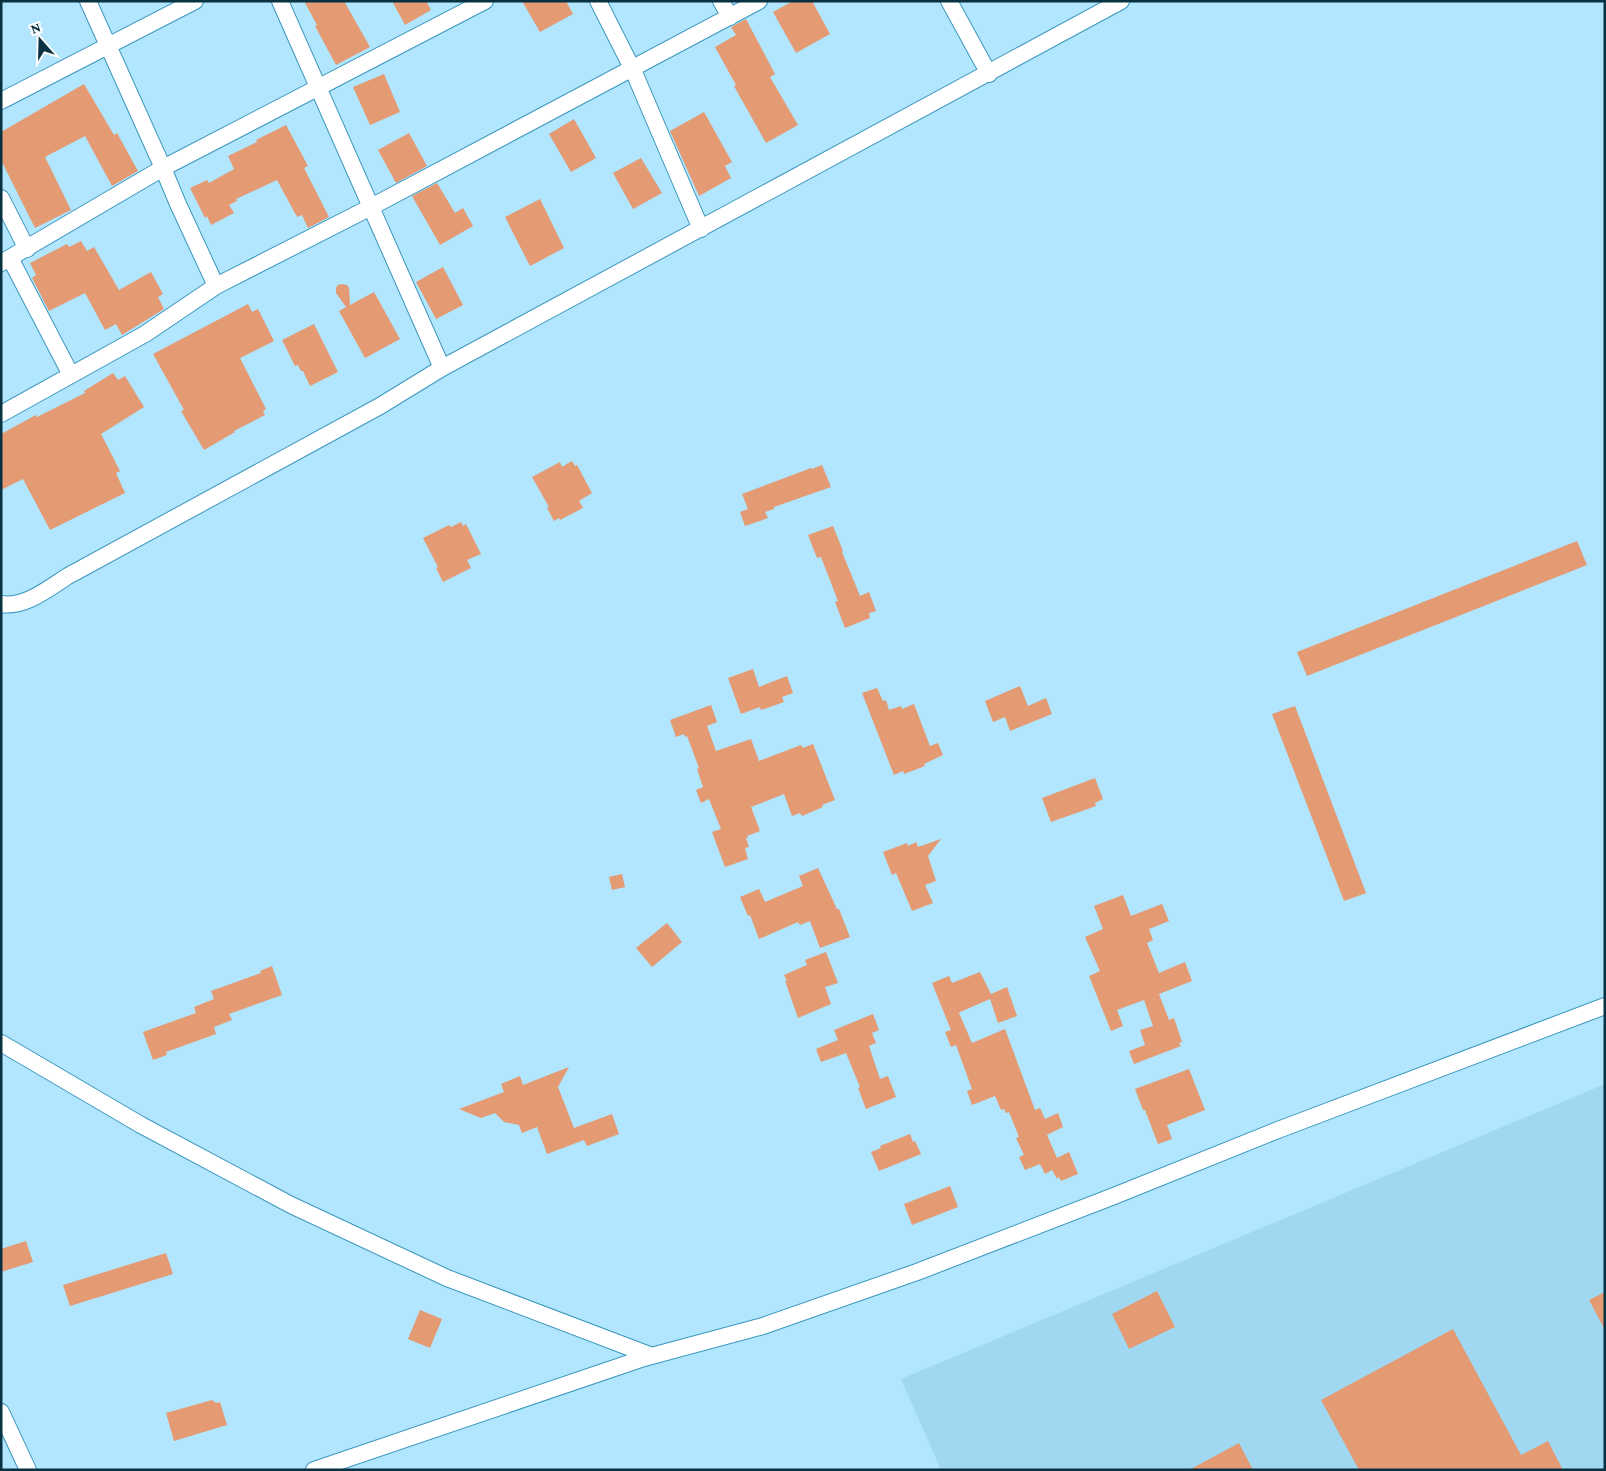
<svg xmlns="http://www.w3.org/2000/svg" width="1606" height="1471" viewBox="0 0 1606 1471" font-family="'Crimson Pro',serif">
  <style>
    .built { fill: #a0d8f2 }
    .building { fill: #e49a72 }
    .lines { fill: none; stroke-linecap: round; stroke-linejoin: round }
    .minor-casing { stroke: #3a97bf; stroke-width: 18 }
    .minor { stroke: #fff; stroke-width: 16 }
  </style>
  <rect width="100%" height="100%" fill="#b2e5fe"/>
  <path class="built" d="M1605 1084V1470H941L901 1379Z"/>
  <path class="building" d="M304 1H344L370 47 336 65 315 26 317 25Z
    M392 1H426L431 10 405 25Z
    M522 1H566L573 14 540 32Z
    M793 1H812L830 34 796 53 773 12Z
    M746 19 775 74 770 77 798 125 766 143 734 86 736 85 715 47 736 35 731 27Z
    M384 74 400 112 370 125 353 87Z
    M84 84 114 135 117 133 138 171 112 186 85 136 45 157 71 210 35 228 1 160V132Z
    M704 112 732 162 725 166 731 178 699 196 670 131Z
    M574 119 596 158 571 172 549 134Z
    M286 125 308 166 304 168 329 217 308 228 302 215 297 217 277 180 236 199 237 201 229 205 234 213 211 225 207 216 205 218 190 188 207 180 209 183 234 169 228 156 257 142 256 140Z
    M409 133 427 166 396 183 378 150Z
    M641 158 662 193 633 209 613 173Z
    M437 183 455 213 463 208 473 226 440 245 412 196Z
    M540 199 564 248 530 266 505 217Z
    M81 241 87 251 94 247 119 290 151 272 163 294 158 297 164 309 122 335 116 324 105 330 85 293 49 311 32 278 36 275 30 263 67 244 69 247Z
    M443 267 463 305 436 319 416 282Z
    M342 284 347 285 349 288 350 305 374 292 400 339 365 358 339 311 346 307 336 293V288L338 285Z
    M248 304 252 312 258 309 274 341 240 358 266 409 263 411 265 415 234 431 235 432 204 450 181 411 184 410 153 354Z
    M314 324 338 372 310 386 303 371H301L298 365 295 366 282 340Z
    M113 373 118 380 125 376 144 407 101 434 120 471 116 473 125 493 50 530 23 479 1 490V434L36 415 37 417 85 393 84 391Z
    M572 461 575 466 577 465 592 493 579 501 583 508 560 520 559 518 554 521 547 508 549 507 532 477 560 462 562 467Z
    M822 465 831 487 774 507V509L765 512 768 518 745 526 740 512 748 509 742 494 811 468 812 469Z
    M461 522 463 526 466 524 481 554 467 560 471 568 443 582 436 568 438 567 423 538 449 525 451 527Z
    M833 526 843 551 842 552 860 596 869 592 876 611 869 613 870 618 845 628 835 602 838 601 821 557 817 558 808 535Z
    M1577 541 1587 565 1307 676 1297 652Z
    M753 669 759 687 787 676 793 693 782 697 784 702 761 710 760 707 741 714 728 678Z
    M1020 686 1028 706 1046 698 1052 714 1010 731 1005 717 993 722 985 701Z
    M877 688 883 701 886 700 889 710 901 706 902 709 914 704 930 746 938 743 943 755 924 764 925 766 904 774 903 771 894 775 862 693Z
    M711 705 717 722 707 726 716 751 751 739 759 761 801 745 803 748 813 744 835 800 822 805 823 807 802 816 800 813 792 816 784 794 751 807 760 831 747 836 748 838H746L749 847 745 848 748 859 725 867 712 832 721 829 709 799 701 803 696 790 703 787 697 769 699 768 687 736 685 737 684 734 676 737 670 720Z
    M1295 706 1366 893 1344 901 1272 714Z
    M1095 778 1103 799 1095 803 1096 806 1051 822 1042 798Z
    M941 839 928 856 936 881 925 885 933 903 912 911 896 873 892 875 883 852 907 843 908 846 916 842 918 847Z
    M818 868 837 909H839L850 937 820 948 810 921 800 925 798 922 759 939 750 915 748 916 740 897 759 889 765 902 803 886 799 876Z
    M622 874 625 887 612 890 609 877Z
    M1123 895 1131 916 1162 904 1169 921 1149 929 1153 940 1147 943 1159 973 1185 962 1192 981 1159 994 1169 1020 1174 1018 1182 1042 1179 1043 1181 1046 1134 1064 1129 1051 1145 1045 1140 1030 1153 1026 1144 1000 1117 1010 1123 1026 1111 1031 1089 976 1100 971 1085 937 1103 929 1094 906Z
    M667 923 682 942 652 967 636 948Z
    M826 952 838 983 825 987 831 1004 798 1018 785 981H787L784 975 807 965 805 960Z
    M272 966 282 995 229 1014 232 1020 214 1027 216 1034 166 1052 167 1055 153 1060 143 1032 196 1013 194 1007 214 999 211 991 261 973 260 971Z
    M980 972 991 994 1007 987 1017 1016 998 1023 990 999 960 1012 959 1013 972 1043 1005 1029 1035 1110 1040 1108 1045 1119 1058 1113 1063 1127 1047 1135 1057 1158 1069 1152 1078 1174 1061 1181 1059 1177 1057 1179 1052 1170 1045 1174 1040 1164 1025 1170 1019 1157 1024 1155 1016 1138 1019 1137 1009 1112 1006 1113 1004 1109 1001 1110 995 1096 972 1105 967 1091 972 1089 956 1045 951 1047 945 1032 951 1030 932 983 949 976 952 983Z
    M873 1014 879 1030 872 1033 876 1043 869 1046 880 1079 888 1076 896 1097 866 1109 858 1088 860 1087 846 1053 821 1062 816 1049 838 1040 834 1030Z
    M569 1067 558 1087 574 1128 612 1114 619 1134 587 1146 584 1140 547 1154 537 1127 522 1133 519 1125 504 1122 495 1113 481 1118 459 1109 504 1092 501 1084 520 1076 523 1085Z
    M1189 1069 1205 1110 1167 1125 1172 1139 1158 1144 1145 1110H1143L1135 1089Z
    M910 1134 913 1142 915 1141 921 1154 879 1171 871 1152 881 1148 880 1146Z
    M950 1186 958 1207 912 1225 904 1204Z
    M26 1241 33 1262 1 1272V1249Z
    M166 1253 173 1274 70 1306 63 1285Z
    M1157 1291 1175 1327 1129 1349 1112 1314Z
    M1605 1292V1330L1589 1300Z
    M420 1310 442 1319 430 1348 408 1339Z
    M1453 1329 1521 1455 1548 1441 1563 1470H1359L1321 1400Z
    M212 1400 216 1403 220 1402 227 1425 174 1441 166 1413Z
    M1239 1443 1253 1470H1189Z"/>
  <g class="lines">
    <g class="minor-casing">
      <path id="minor" d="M88 1 163 168 178 204 216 286
        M280 1 442 368
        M598 1 633 70 701 229
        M721 1 730 17
        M949 1 989 74
        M1 101 195 1
        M1 198 27 249
        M10 258 71 375
        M1 263 163 168 485 1
        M1 414 145 334 216 286 371 207 759 1
        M1 604C25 608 49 588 68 576L380 406 442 368 1121 1
        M1 1043 141 1125 291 1205 447 1278 652 1356
        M1 1412 28 1470
        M314 1470 644 1358 763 1326 917 1272 1114 1196 1278 1130 1605 1006"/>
    </g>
    <use href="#minor" class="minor"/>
  </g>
  <rect width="1606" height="1471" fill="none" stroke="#083141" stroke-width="5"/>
  <g transform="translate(40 40) rotate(340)" stroke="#fdfdfd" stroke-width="4" paint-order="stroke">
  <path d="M0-4L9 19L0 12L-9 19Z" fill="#083141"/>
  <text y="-8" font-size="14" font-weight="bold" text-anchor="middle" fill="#083141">N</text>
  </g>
</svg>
